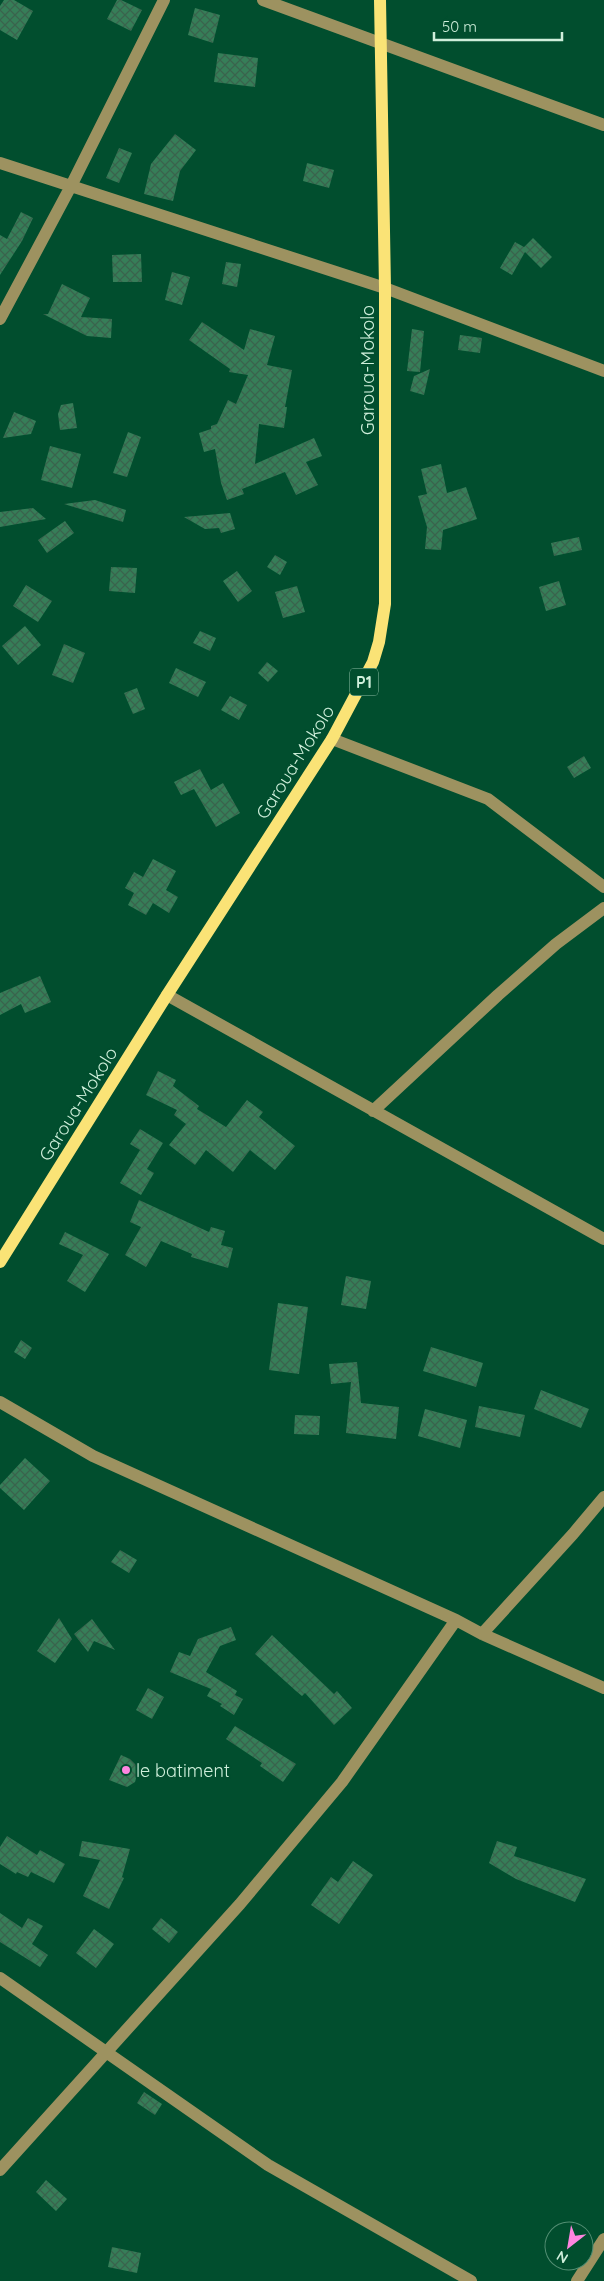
<svg xmlns="http://www.w3.org/2000/svg" width="604" height="2281" viewBox="0 0 604 2281" font-family="Quicksand,sans-serif">
  <style>
    .building { fill: url(#building-cross-hatch) }
    .lines { fill: none; stroke-linecap: round; stroke-linejoin: round }
    .minor { stroke: #9d9260; stroke-width: 12 }
    .major { stroke: #fae376; stroke-width: 12 }
    .poi-dot { fill: #fe85e0; stroke: #014e2e; stroke-width: 2 }
    .labels { text-anchor: middle; dominant-baseline: central; stroke-width: 4; stroke-linejoin: round; paint-order: stroke }
    .shield { fill: #014e2e; stroke: #91bfa7; stroke-width: 1 }
    .shield-label { font-size: 16px; font-weight: bold; fill: #cfefdb }
    .street-label { font-size: 18px; fill: #cfefdb; stroke: #014e2e }
    .poi-label { font-size: 18px; fill: #cfefdb; stroke: #014e2e; text-anchor: start }
  </style>
  <defs>
    <pattern id="building-cross-hatch" width="8" height="8" patternUnits="userSpaceOnUse" patternTransform="scale(1.25)"><rect width="8" height="8" fill="#367e58"/><path d="M0 0l8 8M0 8l8-8" fill="none" stroke="#3a634d"/></pattern>
  </defs>
  <rect width="100%" height="100%" fill="#014e2e"/>
  <path class="building" d="M4 0H14L33 11 17 40 0 30V6Z
    M117 0H121L142 10 131 31 107 19Z
    M195 8 220 15 213 43 188 35Z
    M218 53 258 58 255 87 214 82Z
    M175 134 196 150 180 171 173 201 144 194 151 164Z
    M119 148 132 153 119 183 106 178Z
    M307 163 334 170 329 188 303 181Z
    M21 212 33 218 22 241 0 275V235L7 239Z
    M533 238 552 257 541 268 525 252 512 275 500 268 515 242 524 247Z
    M141 254 142 282H113L112 255Z
    M226 262 241 264 237 287 222 284Z
    M172 272 190 277 182 305 165 300Z
    M62 284 90 298 81 317 112 319 111 338 87 336 43 314H48Z
    M202 322 244 350 250 329 275 336 267 365 292 370 285 407H287L284 428 259 424 255 464 314 438 322 456 306 462 318 485 296 495 285 472 242 489 244 494 227 500 221 483 215 449 204 452 199 433 211 429V426L217 424 228 400 236 404 248 375 229 372 230 369 189 340Z
    M412 329 424 331 420 372 407 371Z
    M460 335 482 338 480 353 458 350Z
    M430 369 424 395 410 391 414 376Z
    M73 403 77 428 60 430 58 414 61 405Z
    M14 412 36 421 31 434 3 438Z
    M128 432 141 437 127 477 113 473Z
    M50 446 81 454 72 488 41 480Z
    M441 464 447 493 466 487 477 519 443 530 441 550 425 549 427 527 418 496 427 494 421 469Z
    M95 500 126 510 123 522 64 504Z
    M33 508 46 519 0 527V512Z
    M230 513 235 529 221 533 219 528 205 529 184 517Z
    M65 521 74 533 47 553 38 540Z
    M579 537 582 550 554 556 551 543Z
    M275 555 287 562 280 575 267 567Z
    M111 567 137 568 135 593 109 591Z
    M237 571 252 591 238 602 223 581Z
    M559 581 566 605 546 611 539 587Z
    M26 585 52 601 38 622 13 606Z
    M297 586 305 612 283 618 275 592Z
    M25 626 41 645 18 665 2 646Z
    M200 631 216 638 210 651 193 643Z
    M64 644 85 653 73 683 52 675Z
    M267 662 278 671 268 682 258 673Z
    M176 668 206 682 198 697 169 683Z
    M137 688 145 709 133 714 124 693Z
    M230 696 247 705 239 720 221 710Z
    M584 756 591 768 574 778 567 767Z
    M200 769 211 790 223 783 240 813 216 827 194 789 181 795 174 782Z
    M153 859 176 871 166 890 178 897 169 913 153 903 146 915 128 905 134 893 125 888 134 872 143 877Z
    M40 976 51 1002 25 1013 21 1004 0 1015V993Z
    M158 1071 176 1080 173 1086 199 1106 197 1109 226 1127 247 1100 263 1112 259 1117 295 1146 275 1170 250 1150 233 1172 206 1150 195 1165 169 1145 186 1124 174 1115 177 1110 146 1095Z
    M140 1129 163 1143 147 1169 154 1173 141 1195 120 1183 140 1150 130 1144Z
    M139 1200 209 1232 211 1227 225 1231 221 1245 233 1248 228 1268 191 1257 192 1254 161 1241 146 1267 125 1255 141 1227 130 1222Z
    M65 1232 109 1254 85 1292 67 1281 83 1255 59 1244Z
    M346 1276 371 1281 366 1309 341 1305Z
    M278 1303 308 1307 299 1374 269 1370Z
    M21 1340 32 1348 25 1359 14 1352Z
    M431 1347 483 1363 476 1387 423 1371Z
    M357 1362 361 1403 399 1407 396 1439 346 1433 351 1382 331 1384 329 1364Z
    M541 1390 589 1409 581 1428 534 1409Z
    M479 1406 525 1415 520 1437 475 1427Z
    M425 1409 467 1420 460 1448 418 1436Z
    M295 1415 320 1416 319 1435 294 1434Z
    M25 1458 50 1481 24 1510 0 1488V1485Z
    M120 1550 137 1560 129 1573 111 1562Z
    M59 1618 72 1639 55 1663 37 1651Z
    M92 1619 115 1650 94 1641 88 1652 74 1634Z
    M231 1627 236 1640 220 1646 206 1672 237 1691 235 1695 243 1699 234 1715 220 1706 222 1704 207 1696 211 1689 170 1672 179 1652 190 1656 198 1639Z
    M272 1635 334 1694 337 1691 352 1708 334 1725 305 1693 302 1696 296 1691 255 1654Z
    M148 1688 164 1697 152 1719 136 1710Z
    M235 1726 296 1764 283 1782 260 1766 262 1763 226 1739Z
    M121 1755 130 1759 139 1768 135 1782 127 1787 109 1780Z
    M7 1836 37 1855 40 1850 65 1864 54 1883 31 1872 28 1877 17 1872 16 1874 0 1864V1847Z
    M82 1841 130 1849 122 1877 124 1878 109 1909 83 1896 100 1860 79 1856Z
    M497 1841 517 1847 514 1856 586 1879 575 1902 516 1879 489 1863Z
    M353 1861 373 1875 339 1924 311 1905 331 1877 338 1882Z
    M0 1913 22 1928 28 1918 43 1926 32 1944 48 1955 40 1967 0 1942Z
    M161 1918 178 1932 169 1943 152 1929Z
    M94 1929 114 1944 96 1968 76 1953Z
    M144 2092 162 2104 155 2115 137 2103Z
    M46 2180 67 2199 56 2211 36 2192Z
    M112 2247 141 2253 137 2273 108 2267Z"/>
  <g class="lines">
    <path class="minor" d="M263 0 604 125
      M0 163 385 288 604 371
      M0 319 71 186 164 0
      M332 739 488 799 604 887
      M167 995 604 1239
      M373 1111 498 995 556 944 604 908
      M0 1402 93 1456 456 1620 482 1634 604 1688
      M482 1634 573 1534 604 1497
      M0 1978 268 2165 471 2281
      M0 2170 240 1904 342 1782 456 1620
      M577 2281 604 2239"/>
    <path class="major" d="M0 1262 167 995 332 739 373 662 379 642 385 604V288L380 0"/>
  </g>
  <circle class="poi-dot" cx="126" cy="1770" r="5"/>
  <g class="labels">
    <rect class="shield" x="350" y="668.5" width="28" height="27" rx="4"/>
    <g class="shield-label">
      <text x="364" y="682">P1</text>
    </g>
    <g class="street-label">
      <text transform="translate(367 370) rotate(-90)">Garoua-Mokolo</text>
      <text transform="translate(295 762) rotate(-58)">Garoua-Mokolo</text>
      <text transform="translate(78 1104) rotate(-58)">Garoua-Mokolo</text>
    </g>
    <g class="poi-label">
      <text x="136" y="1770">le batiment</text>
    </g>
  </g>
  <g transform="translate(569 2246) rotate(211)"><circle r="24" fill="#014e2e" stroke="#538e73"/>
  <path d="M0-4L9 19L0 12L-9 19Z" fill="#fe85e0"/>
  <text y="-8" font-size="14" font-weight="bold" text-anchor="middle" fill="#cfefdb">N</text>
  </g>
  <path d="M434 32v8h128v-8" fill="none" stroke="#cfefdb" stroke-width="2.5"/>
  <text x="442" y="32" font-size="15" fill="#cfefdb" stroke="#014e2e" stroke-width="4" paint-order="stroke">50 m</text>
</svg>
